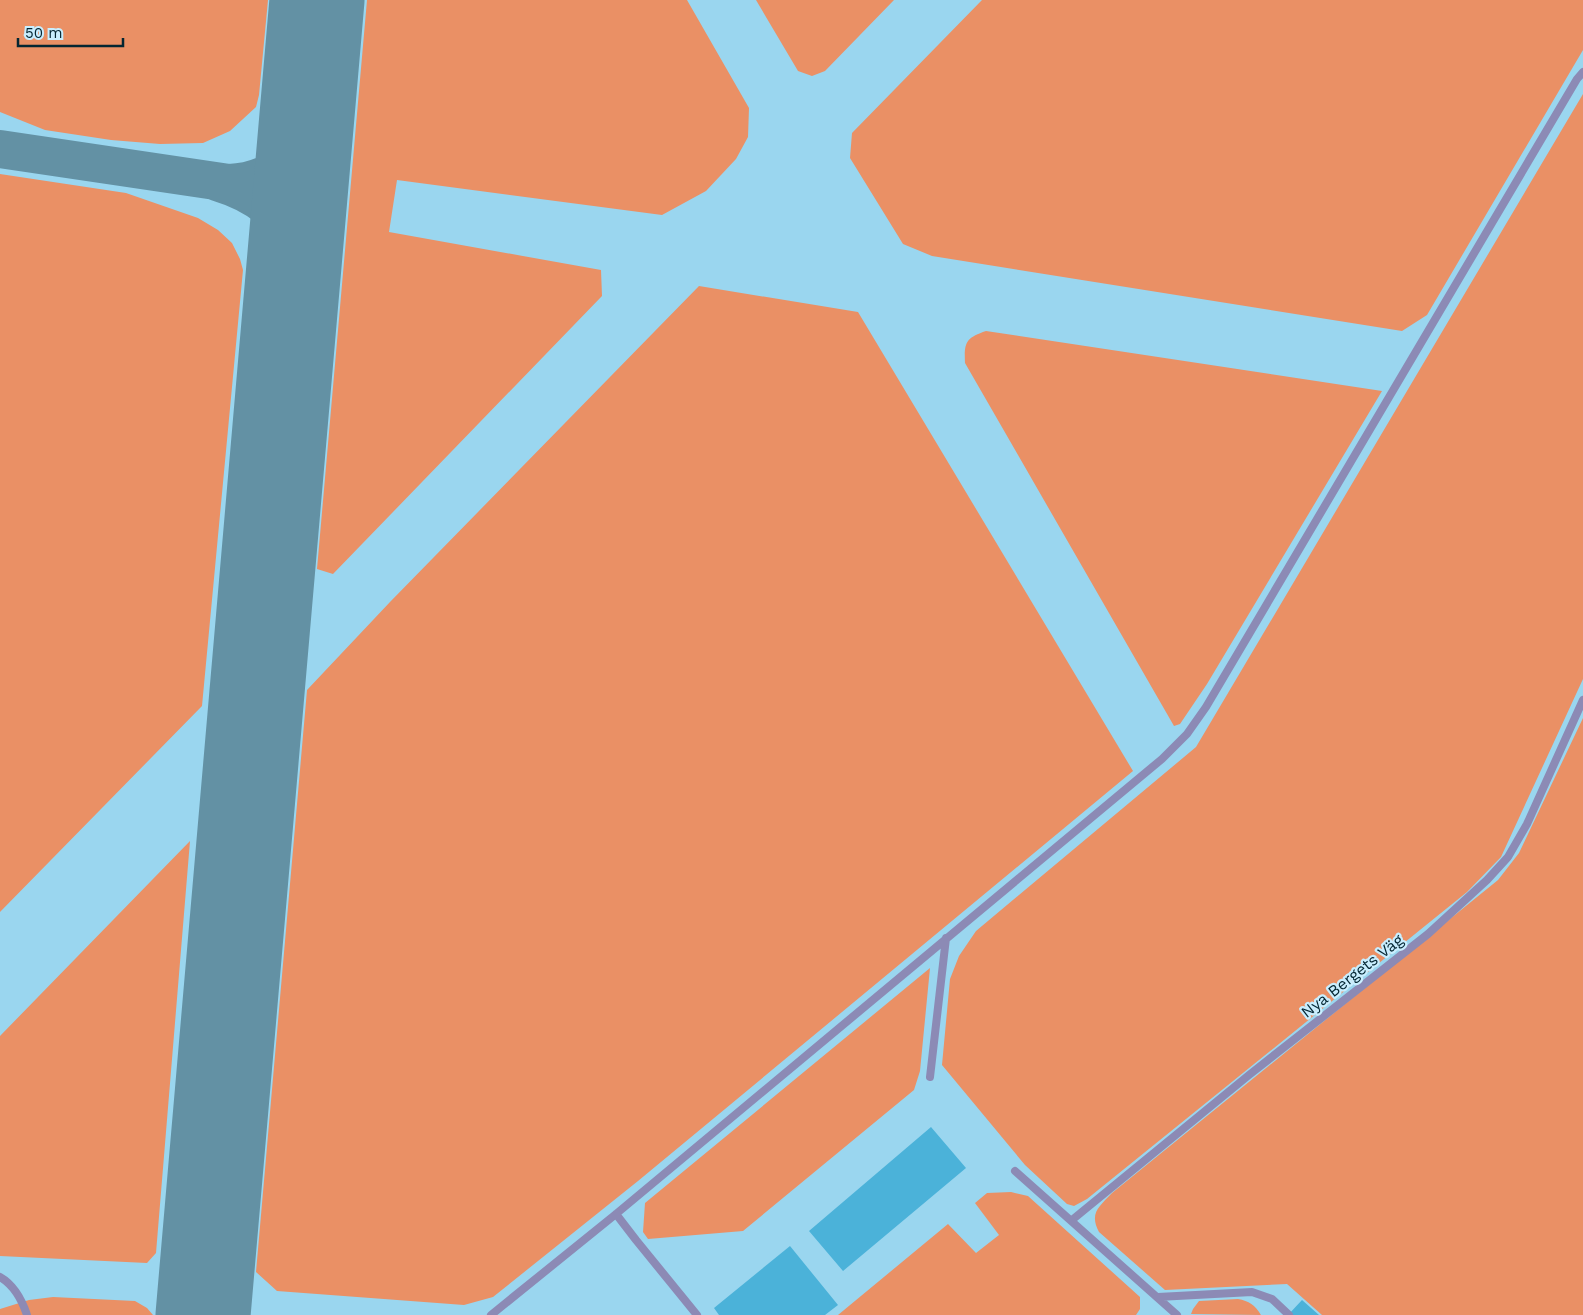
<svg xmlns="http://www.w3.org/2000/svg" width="1583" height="1315" viewBox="0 0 1583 1315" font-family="'Work Sans',sans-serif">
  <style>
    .built { fill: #9ad6ef }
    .green { fill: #ea9065 }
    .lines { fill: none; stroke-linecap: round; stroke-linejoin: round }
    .taxiway { stroke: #6391a4; stroke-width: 38 }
    .runway { stroke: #6391a4; stroke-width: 95 }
    .building { fill: #4bb2d9 }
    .lane { stroke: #8c8ab5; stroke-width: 8 }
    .labels { text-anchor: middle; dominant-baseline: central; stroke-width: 4.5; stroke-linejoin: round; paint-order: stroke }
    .street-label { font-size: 16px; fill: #042632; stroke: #c9eefe }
  </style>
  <rect width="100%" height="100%" fill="#ace4fb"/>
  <path class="built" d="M0 0H1583V1315H0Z"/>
  <path class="green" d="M0 0H268L259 95 256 107 230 131 203 143 160 144 111 140 45 130 0 112Z
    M367 0H687L749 108 748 137 736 159 706 191 662 215 397 180 389 232 601 270 602 296 333 574 317 569Z
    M756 0H894L825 71 812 76 798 71Z
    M982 0H1583V50L1427 315 1402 331 932 256 903 244 850 158 852 133Z
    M1583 94V679L1501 857 1467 892 1087 1199 1074 1206 1067 1204 1025 1165 942 1065 950 979 959 956 976 931 1196 747Z
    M0 174 126 193 198 218 218 230 232 243 240 259 243 270 202 706 0 912Z
    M699 286 858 312 1133 771 638 1181 493 1297 464 1305 277 1291 256 1272 307 690 390 602Z
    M986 331 1382 391 1207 684 1180 724 1174 726 965 363C964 342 966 338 986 331Z
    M1583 718V1315H1322L1287 1284 1165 1290 1099 1232C1089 1213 1099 1207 1112 1193L1498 880 1519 853Z
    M190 841 156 1253 147 1263 0 1256V1036Z
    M930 968 920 1071 914 1090 743 1231 648 1239 643 1232 645 1203Z
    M1011 1192 1028 1196 1140 1297V1309L1136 1315H838L948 1224 976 1253 999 1235 975 1203 987 1193Z
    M53 1297 135 1301 147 1308 153 1315H0V1309L29 1300Z
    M1238 1299C1249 1301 1255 1305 1261 1315L1191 1314 1193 1309 1199 1301Z"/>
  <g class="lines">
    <path class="taxiway" d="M0 149 229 183C256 182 283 171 297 146 301 138 302 128 304 119L317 0
      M217 182C253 193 294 216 292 259L283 392"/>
    <path class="runway" d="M203 1315 317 0"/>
  </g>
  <path class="building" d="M931 1127 966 1168 843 1271 809 1231Z
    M790 1246 838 1305 825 1315H719L714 1308Z
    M1302 1300 1319 1315H1288Z"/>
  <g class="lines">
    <path class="lane" d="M930 1077 946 938
      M1015 1171 1177 1315
      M616 1214 636 1240 697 1315
      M1072 1220 1249 1075 1428 934 1487 880 1508 857 1527 824 1583 700
      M0 1277C14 1285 22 1300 27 1315
      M1158 1297 1252 1292 1272 1299 1289 1315
      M491 1315 616 1214 1162 759 1187 734 1206 707 1577 79 1583 72"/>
  </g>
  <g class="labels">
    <g class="street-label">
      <text transform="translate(1352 976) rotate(-38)">Nya Bergets Väg</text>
    </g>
  </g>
  <path d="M18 38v8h105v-8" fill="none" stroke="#042632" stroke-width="2.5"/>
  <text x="25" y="38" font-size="15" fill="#042632" stroke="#c9eefe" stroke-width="4" paint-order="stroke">50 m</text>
</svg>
